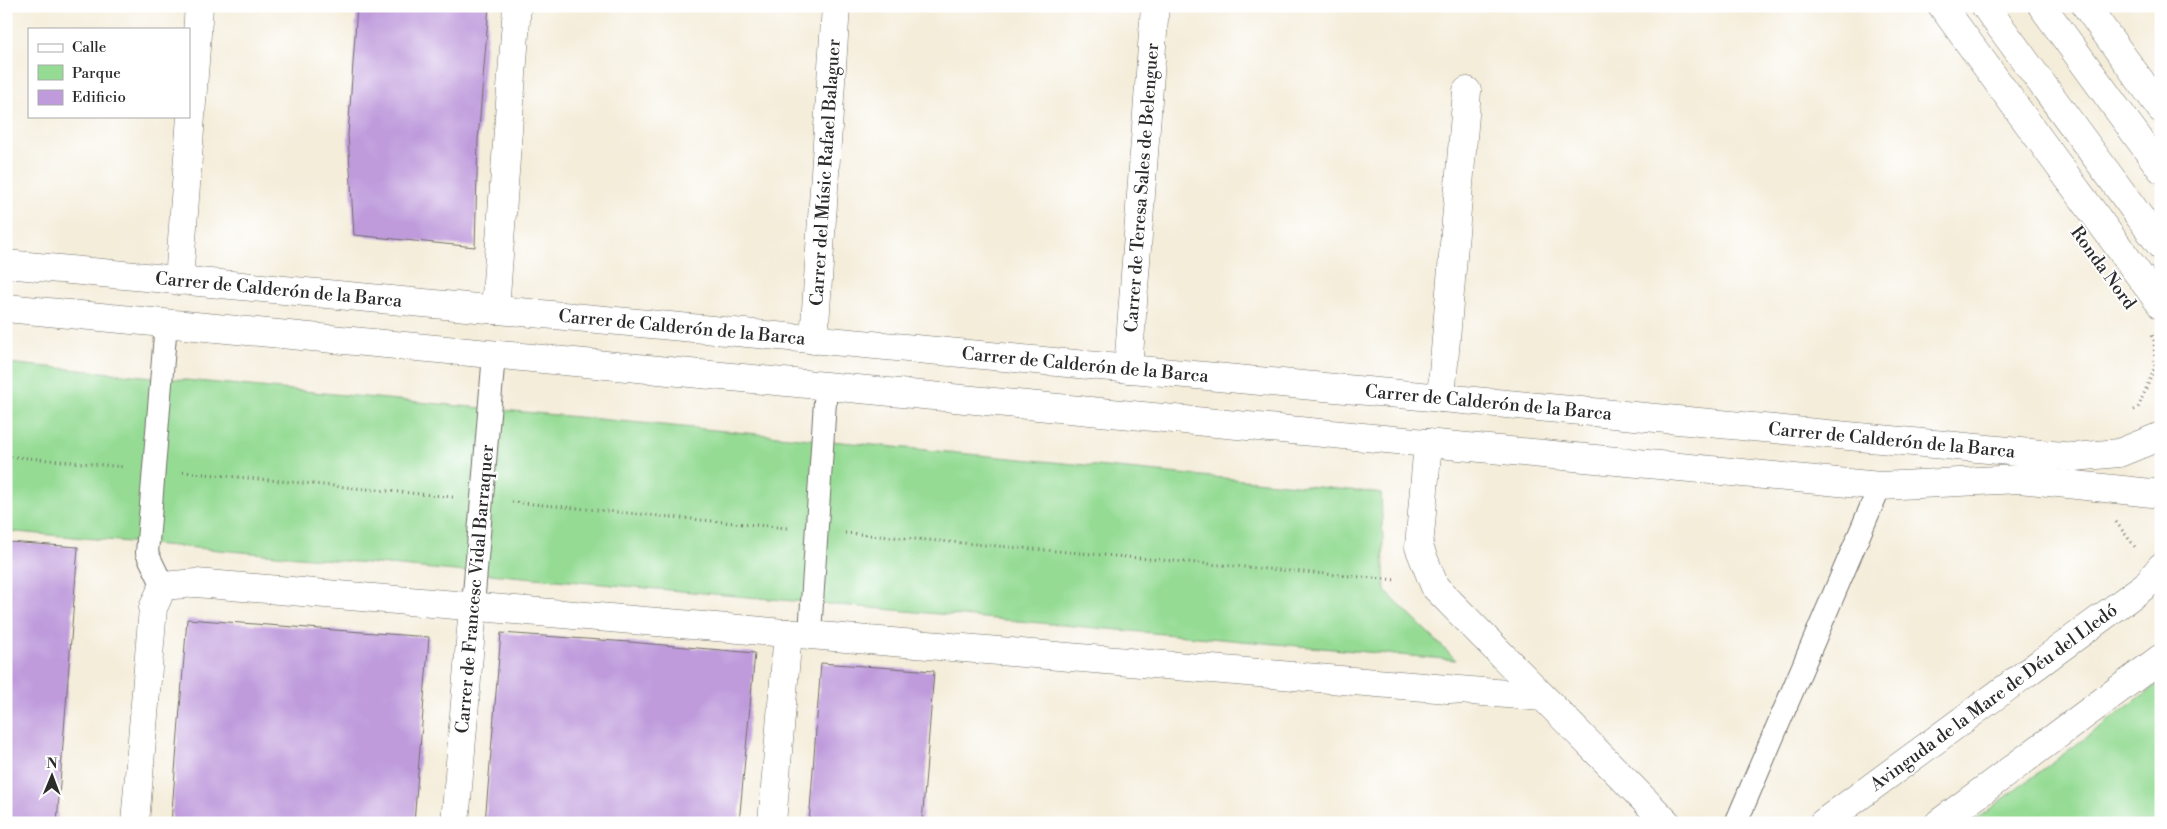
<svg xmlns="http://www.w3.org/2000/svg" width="2167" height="829" viewBox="0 0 2167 829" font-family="'Libre Bodoni',serif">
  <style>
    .green { fill: #95db94; stroke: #608360 }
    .building { fill: #bf9bdc }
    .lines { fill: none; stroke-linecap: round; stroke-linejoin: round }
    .pedestrian-casing { stroke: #716f68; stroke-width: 24 }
    .minor-casing { stroke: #716f68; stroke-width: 29 }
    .tertiary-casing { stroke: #716f68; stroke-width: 29 }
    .primary-casing { stroke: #716f68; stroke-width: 29 }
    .path { stroke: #716f68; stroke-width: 3; stroke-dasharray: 1 4; stroke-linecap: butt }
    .pedestrian { stroke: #fff; stroke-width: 22 }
    .minor { stroke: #fff; stroke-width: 28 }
    .tertiary { stroke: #fff; stroke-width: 28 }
    .primary { stroke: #fff; stroke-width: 28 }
    .labels { text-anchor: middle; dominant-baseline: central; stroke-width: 4; stroke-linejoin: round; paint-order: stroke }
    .street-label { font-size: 18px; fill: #2b2b2b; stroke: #fff }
  </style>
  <rect width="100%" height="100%" fill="#fff"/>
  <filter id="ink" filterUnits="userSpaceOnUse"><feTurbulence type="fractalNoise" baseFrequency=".02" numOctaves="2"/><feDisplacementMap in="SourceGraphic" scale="10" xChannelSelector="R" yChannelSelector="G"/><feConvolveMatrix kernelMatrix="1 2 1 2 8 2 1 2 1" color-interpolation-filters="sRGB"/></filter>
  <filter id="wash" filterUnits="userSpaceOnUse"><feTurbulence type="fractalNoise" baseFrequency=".0096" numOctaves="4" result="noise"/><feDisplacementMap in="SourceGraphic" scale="20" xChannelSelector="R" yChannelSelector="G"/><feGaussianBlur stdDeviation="1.12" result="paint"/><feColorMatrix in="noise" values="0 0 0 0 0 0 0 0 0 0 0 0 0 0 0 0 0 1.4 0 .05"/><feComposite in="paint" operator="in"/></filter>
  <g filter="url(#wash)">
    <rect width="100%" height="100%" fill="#f4edda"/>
    <path class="green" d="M6 363 1381 493 1385 591 1456 660 6 531Z
      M2159 683 2161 684V823H1971Z"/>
    <g id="blocks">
      <path class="building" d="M357 6H489L478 140 475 247 354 235 348 135Z
        M8 542 78 547 57 823H6V566Z
        M187 619 429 637 414 823H171Z
        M501 633 629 642 755 653 739 823H485Z
        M821 663 934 671 922 823H809Z"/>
    </g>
  </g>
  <g filter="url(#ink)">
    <use href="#blocks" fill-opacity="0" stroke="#716f68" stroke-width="1"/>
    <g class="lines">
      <g class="pedestrian-casing">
        <path id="pedestrian" d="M163 586 147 553 166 323
          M473 606 494 354
          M810 634 826 386
          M1736 823 1880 486"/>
      </g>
      <g class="minor-casing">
        <g id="minor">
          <path d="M1942 6 2161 305"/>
          <path d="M2086 6 2161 109"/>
          <path id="s1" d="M6 264 2074 457 2119 453 2161 436"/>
          <path d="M179 281 199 6"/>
          <path d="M6 308 1880 486 2019 479 2161 494"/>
          <path d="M495 310 517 6"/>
          <path id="s2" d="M814 340 836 6"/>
          <path id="s3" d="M1128 369 1155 6"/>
          <path d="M1441 398 1467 91"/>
          <path d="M1428 443 1419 547 1435 587 1667 823"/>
          <path d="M135 823 153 608 163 586 196 583 1542 697"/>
          <path d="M455 823 473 606"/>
          <path d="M772 823 788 633"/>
        </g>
      </g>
      <g class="tertiary-casing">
        <g id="tertiary">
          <path id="s4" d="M1823 823 2146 585 2161 567"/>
          <path d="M1939 823 2161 658"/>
        </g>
      </g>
      <g class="primary-casing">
        <path id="primary" d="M1985 6 2161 246
          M2042 6 2161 169"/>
      </g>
      <path class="path" d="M2134 410 2138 408 2155 367 2154 339 2152 335
        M6 456 125 467
        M183 472 453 497
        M512 502 787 528
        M2116 522 2135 547
        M845 533 1397 580"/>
      <use href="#pedestrian" class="pedestrian"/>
      <use href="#minor" class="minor"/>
      <use href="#tertiary" class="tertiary"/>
      <use href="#primary" class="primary"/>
    </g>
  </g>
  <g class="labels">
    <g class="street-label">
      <text stroke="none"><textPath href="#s2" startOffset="168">Carrer del Músic Rafael Balaguer</textPath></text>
      <text stroke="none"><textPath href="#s3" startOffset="182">Carrer de Teresa Sales de Belenguer</textPath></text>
      <text transform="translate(2103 268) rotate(54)">Ronda Nord</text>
      <text stroke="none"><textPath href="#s1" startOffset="274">Carrer de Calderón de la Barca</textPath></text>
      <text stroke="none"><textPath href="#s1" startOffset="679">Carrer de Calderón de la Barca</textPath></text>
      <text stroke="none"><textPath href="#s1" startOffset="1084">Carrer de Calderón de la Barca</textPath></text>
      <text stroke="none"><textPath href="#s1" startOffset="1489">Carrer de Calderón de la Barca</textPath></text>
      <text stroke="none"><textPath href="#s1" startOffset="1894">Carrer de Calderón de la Barca</textPath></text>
      <text transform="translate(475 589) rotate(-85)">Carrer de Francesc Vidal Barraquer</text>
      <text stroke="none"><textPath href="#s4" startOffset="212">Avinguda de la Mare de Déu del Lledó</textPath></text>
    </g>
  </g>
  <rect width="2167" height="829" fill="none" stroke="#fff" stroke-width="25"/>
  <rect x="28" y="28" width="162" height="90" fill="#ffffff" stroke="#aaaaaa"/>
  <rect x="38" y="44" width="25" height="8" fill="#ffffff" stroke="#aaaaaa"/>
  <text x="72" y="52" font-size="15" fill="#2b2b2b">Calle</text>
  <rect x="38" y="65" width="25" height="15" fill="#95db94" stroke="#aaaaaa"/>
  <text x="72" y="78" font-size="15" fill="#2b2b2b">Parque</text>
  <rect x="38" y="90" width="25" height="15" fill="#bf9bdc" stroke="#aaaaaa"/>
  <text x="72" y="102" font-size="15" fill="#2b2b2b">Edificio</text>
  <g transform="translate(52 776) rotate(1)" stroke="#ffffff" stroke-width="4" paint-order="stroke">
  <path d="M0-4L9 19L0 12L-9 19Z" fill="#2b2b2b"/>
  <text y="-8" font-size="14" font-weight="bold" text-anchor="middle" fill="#2b2b2b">N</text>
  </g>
</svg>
